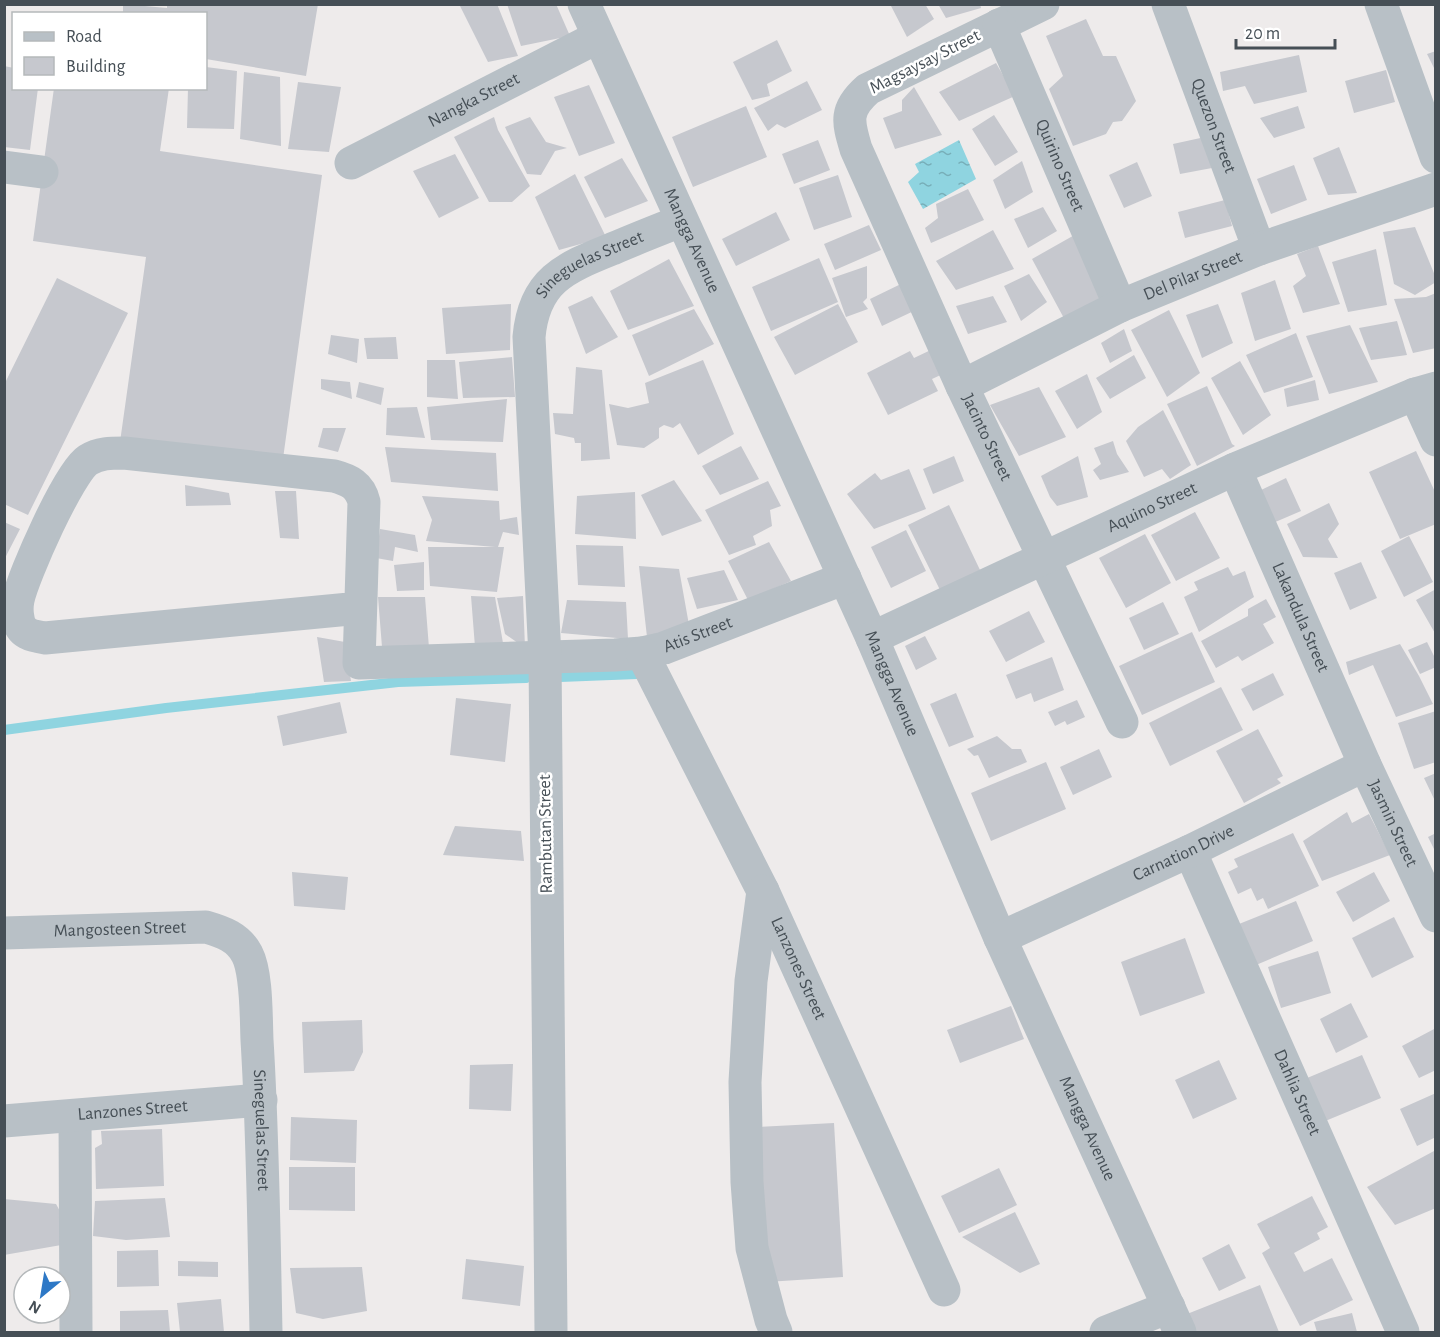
<svg xmlns="http://www.w3.org/2000/svg" width="1440" height="1337" viewBox="0 0 1440 1337" font-family="'Alegreya Sans',sans-serif">
  <style>
    .water { fill: url(#water-ripples) }
    .lines { fill: none; stroke-linecap: round; stroke-linejoin: round }
    .stream { stroke: #8fd4e0; stroke-width: 10 }
    .building { fill: #c6c8ce }
    .minor { stroke: #b8c0c6; stroke-width: 33 }
    .labels { text-anchor: middle; dominant-baseline: central; stroke-width: 5; stroke-linejoin: round; paint-order: stroke }
    .street-label { font-size: 18px; fill: #464f56; stroke: #fff }
  </style>
  <defs>
    <pattern id="water-ripples" width="26" height="14" patternUnits="userSpaceOnUse" patternTransform="scale(1.5)"><rect width="26" height="14" fill="#8fd4e0"/><path d="M2 4q2-2 4 0t4 0M15 11q2-2 4 0t4 0" fill="none" stroke="#77aeb8"/></pattern>
  </defs>
  <rect width="100%" height="100%" fill="#eeebeb"/>
  <path class="water" d="M959 140 976 179 923 209 908 182 919 172 915 164Z"/>
  <g class="lines">
    <path class="stream" d="M560 677 637 674
      M4 730 166 708 398 682 526 678"/>
  </g>
  <path class="building" d="M123 4 167 8V4H318L306 76 206 59V14H123Z
    M459 4H497L518 56 488 62Z
    M507 4H556L570 36 521 46Z
    M890 4H925L934 19 907 37Z
    M938 4H980L981 8 946 18Z
    M1086 19 1103 56H1116L1136 101 1122 121 1113 122 1106 134 1073 146 1049 89 1063 76 1046 36Z
    M777 40 792 71 767 84 770 96 752 100 733 62Z
    M1436 51V72L1427 54Z
    M1299 55 1307 92 1254 104 1245 86 1223 91 1220 72Z
    M996 63 1015 96 959 121 939 92Z
    M4 66 14 68V88H38L30 150 4 147Z
    M206 67 237 71 234 129 187 128 188 88H206Z
    M1386 70 1395 102 1354 113 1345 81Z
    M244 72 280 77 281 146 240 139Z
    M807 81 822 110 785 128 777 124 768 131 754 108Z
    M298 82 341 87 329 152 288 149Z
    M589 85 615 143 579 156 554 97Z
    M914 87 942 135 895 149 883 118 902 111V100Z
    M54 88H169L160 151 322 175 282 466 120 442 146 257 33 241Z
    M746 106 767 157 693 187 672 137Z
    M1298 106 1305 128 1274 138 1260 118Z
    M994 115 1018 152 995 166 972 129Z
    M494 117 498 130 530 186 512 202H489L454 137Z
    M530 117 546 142 567 148 555 151 541 175 527 174 505 127Z
    M1205 137 1212 168 1180 174 1173 144Z
    M818 140 830 170 794 184 782 154Z
    M1339 147 1357 193 1328 195 1313 158Z
    M455 154 479 198 439 218 413 171Z
    M622 158 648 201 605 218 584 177Z
    M1022 161 1033 192 1005 209 993 180Z
    M1137 162 1152 196 1124 208 1109 175Z
    M1294 165 1307 200 1271 214 1257 179Z
    M575 174 606 237 559 250 535 197Z
    M838 175 852 217 814 230 799 188Z
    M968 189 984 220 931 243 925 228 938 218 936 204Z
    M1225 200 1232 226 1185 238 1178 212Z
    M1043 207 1057 231 1028 248 1014 219Z
    M776 212 790 240 736 266 722 239Z
    M869 225 881 250 835 270 824 244Z
    M1415 227 1436 278V282L1415 295 1394 284 1383 232Z
    M993 230 1014 269 956 290 936 261Z
    M1078 233 1110 299 1066 322 1032 259Z
    M1318 246 1340 304 1303 313 1293 286 1306 276 1297 254Z
    M1376 249 1387 305 1348 312 1332 262Z
    M819 258 838 302 771 331 752 287Z
    M669 259 694 306 628 330 610 291Z
    M867 266V298L863 302 868 309 846 317 832 278Z
    M1029 274 1047 302 1021 321 1004 286Z
    M57 278 128 313 28 515 4 504V385Z
    M1275 280 1291 329 1255 341 1241 293Z
    M905 282 918 309 882 326 870 299Z
    M1436 293V348L1413 353 1394 299 1426 297Z
    M592 296 618 337 586 354 568 307Z
    M993 296 1007 322 968 334 956 306Z
    M511 304 510 350 446 354 442 308Z
    M838 304 858 342 795 375 774 337Z
    M1218 304 1233 343 1202 358 1186 315Z
    M694 309 714 344 649 376 632 335Z
    M1169 310 1200 373 1167 397 1131 330Z
    M1397 321 1407 355 1371 360 1359 328Z
    M1350 325 1378 382 1329 394 1306 336Z
    M1124 329 1132 351 1110 363 1101 343Z
    M1296 333 1313 377 1264 393 1246 355Z
    M331 335 359 339 357 363 328 354Z
    M396 337 398 359H367L364 338Z
    M935 348 947 372 932 379 938 391 888 415 867 373 910 351 914 358Z
    M1134 355 1146 378 1110 399 1096 378Z
    M512 357 515 397 463 398 459 362Z
    M427 360H455L458 399 427 397Z
    M703 360 734 434 698 455 680 423 673 428 664 425 659 428V438L644 448 617 445 609 404 628 408 649 403 645 383Z
    M1240 361 1271 415 1243 435 1211 378Z
    M576 367 602 370 610 459 581 461V443H575L574 438 555 434 553 413 573 414Z
    M1087 374 1102 412 1077 429 1055 391Z
    M321 379 350 382 352 399 321 389Z
    M1315 380 1319 400 1287 407 1284 389Z
    M359 382 384 388 381 405 356 397Z
    M1207 386 1232 444 1235 446 1197 466 1167 404Z
    M1039 387 1066 437 1019 456 990 405Z
    M507 399 503 442 431 440 427 407Z
    M417 407 425 438 386 435 387 408Z
    M1163 410 1191 465 1170 479 1162 469 1144 477 1126 441 1138 427Z
    M323 428H346L338 452 318 447Z
    M1113 441 1117 454 1129 472 1100 480 1093 470 1101 464 1094 448Z
    M741 446 759 479 720 495 702 466Z
    M385 447 496 453 498 491 391 482Z
    M1416 451 1436 494V524L1400 539 1369 472Z
    M954 456 964 481 933 494 923 469Z
    M1078 456 1088 497 1057 506 1050 497 1041 476Z
    M909 469 926 509 874 529 847 494 875 473 881 480Z
    M1286 478 1301 511 1273 523 1259 491Z
    M674 480 702 521 662 536 641 495Z
    M768 481 781 506 770 510 772 526 753 536 756 545 729 555 705 510Z
    M185 485 229 493 231 505 186 506Z
    M275 491H296L299 539 280 538Z
    M635 492 636 539 575 534 577 496Z
    M422 496 499 501 500 520 517 517 519 535 503 532 498 547H504L497 592 430 586 428 547H495L426 541 432 520Z
    M1329 503 1339 524 1328 539 1338 558 1303 557 1287 524Z
    M949 505 980 570 940 590 908 525Z
    M1195 512 1220 558 1176 581 1151 535Z
    M4 522 20 529 4 560Z
    M380 529 415 535 418 552 395 547 393 561 376 558Z
    M906 530 926 571 891 588 871 547Z
    M1145 534 1171 583 1126 608 1099 558Z
    M1409 536 1433 582 1404 597 1381 551Z
    M769 542 791 581 748 600 728 561Z
    M576 545 623 546 625 587 578 585Z
    M424 562V590L397 591 394 565Z
    M1361 562 1377 598 1350 610 1334 573Z
    M639 566 679 569 689 625 647 637Z
    M1228 567 1233 576 1245 571 1254 597 1199 632 1184 597 1198 590 1194 582Z
    M724 570 738 600 697 609 687 578Z
    M1436 589V635L1416 600Z
    M471 596 495 597 503 643 475 647Z
    M523 596 525 648 505 634 497 598Z
    M378 597H425L429 648 382 647Z
    M1266 599 1276 617 1263 624 1274 643 1242 661 1238 656 1216 668 1201 641 1248 616V609Z
    M567 600 626 602 628 639 561 633Z
    M1163 602 1179 634 1144 650 1129 618Z
    M1029 611 1045 642 1006 662 989 631Z
    M1192 632 1215 682 1142 715 1119 666Z
    M925 636 937 659 916 670 905 646Z
    M317 637 345 642 351 681 324 682Z
    M1427 642 1436 660V667L1420 674 1408 650Z
    M1400 644 1419 676 1433 704 1396 717 1373 665 1349 675 1346 662Z
    M1052 657 1064 690 1034 702 1031 693 1016 699 1006 675Z
    M1273 673 1284 695 1253 711 1241 689Z
    M1221 687 1243 730 1170 766 1149 723Z
    M956 693 974 737 949 747 930 704Z
    M456 698 511 704 505 762 450 755Z
    M1077 700 1085 717 1067 725 1065 721 1055 726 1048 712Z
    M340 702 347 733 283 746 277 716Z
    M1436 711V762L1414 769 1398 723Z
    M1258 729 1283 776 1277 779 1281 783 1244 803 1216 751Z
    M997 736 1012 749H1021L1027 762 989 778 978 755 974 756 967 749Z
    M1099 749 1112 777 1073 795 1060 767Z
    M1046 762 1066 809 991 841 971 793Z
    M1436 773V803L1424 778Z
    M1347 812 1352 823 1369 814 1390 855 1322 881 1303 841Z
    M455 826 521 831 524 861 443 855Z
    M1293 833 1319 886 1268 909 1263 898 1257 901 1251 888 1238 894 1228 872 1238 867 1234 859Z
    M1436 833V853L1428 837Z
    M292 872 348 877 345 910 294 906Z
    M1374 872 1390 901 1353 922 1336 892Z
    M1296 901 1313 941 1256 965 1239 924Z
    M1394 917 1414 957 1372 978 1352 938Z
    M1185 938 1205 993 1140 1016 1121 962Z
    M1318 951 1331 993 1281 1008 1268 967Z
    M1351 1003 1368 1037 1336 1053 1320 1019Z
    M1011 1006 1024 1039 960 1063 947 1030Z
    M362 1020 363 1052 354 1071 304 1073 302 1022Z
    M1436 1028V1070L1419 1078 1402 1046Z
    M1362 1055 1381 1098 1318 1124 1300 1081Z
    M1219 1060 1237 1099 1193 1119 1175 1080Z
    M513 1064 511 1111 469 1109 470 1065Z
    M1436 1093V1137L1417 1146 1400 1109Z
    M291 1117 357 1120 356 1163 290 1160Z
    M834 1123 843 1277 767 1282 758 1127Z
    M162 1129 164 1186 96 1189 95 1148 102 1144 101 1131Z
    M1434 1151 1436 1153V1208L1395 1225 1367 1187Z
    M289 1167H355V1211L289 1210Z
    M999 1168 1017 1205 959 1233 941 1196Z
    M1312 1196 1328 1227 1317 1233 1320 1239 1294 1253 1304 1272 1332 1258 1353 1300 1300 1326 1262 1253 1270 1248 1257 1224Z
    M165 1198 170 1237 126 1240 93 1236 95 1201Z
    M4 1199 56 1204 66 1222 67 1244 4 1255Z
    M1015 1212 1040 1264 1020 1273 962 1237Z
    M1229 1244 1246 1278 1219 1291 1202 1258Z
    M158 1250 159 1286 117 1287V1251Z
    M466 1259 524 1266 520 1306 462 1299Z
    M178 1261 218 1262V1277L178 1276Z
    M362 1267 367 1311 323 1319 296 1313 290 1268Z
    M1260 1285 1279 1332H1188L1182 1316Z
    M221 1299 224 1332H180L177 1303Z
    M168 1310 170 1332H120V1311Z
    M1352 1313 1357 1332H1317L1314 1322Z"/>
  <g class="lines">
    <g class="minor">
      <path id="s1" d="M584 4 872 638 1000 938 1180 1332"/>
      <path id="s2" d="M1043 4 868 89C844 110 848 122 856 149L962 386 1122 722"/>
      <path id="s3" d="M1168 4 1259 249"/>
      <path d="M1381 4 1436 157"/>
      <path id="s4" d="M999 25 1120 306"/>
      <path id="s5" d="M351 163 598 37"/>
      <path d="M4 167 42 172"/>
      <path id="s6" d="M962 386 1120 306 1259 249 1436 189"/>
      <path d="M1415 394 1436 440"/>
      <path id="s7" d="M1235 469 1365 765 1436 916"/>
      <path id="s8" d="M360 608 45 638C32 636 20 634 18 618 17 613 17 605 18 600 23 576 69 472 88 460 99 453 111 453 124 453L334 476C349 480 360 485 364 502L359 663 615 655 642 653 664 648 845 578"/>
      <path id="s9" d="M872 638 1235 469 1415 394 1436 388"/>
      <path id="s10" d="M642 653 763 891 944 1290"/>
      <path id="s11" d="M1190 851 1403 1332"/>
      <path d="M763 891 751 981 745 1082 747 1182 752 1248 771 1320 776 1332"/>
      <path id="s12" d="M4 933 206 927C223 932 238 937 247 954 257 973 256 1017 257 1040 263 1137 264 1235 266 1332"/>
      <path id="s13" d="M1000 938 1190 851 1365 765"/>
      <path d="M75 1116 76 1332"/>
      <path id="s14" d="M4 1121 261 1100"/>
      <path id="s15" d="M551 1332 545 657 529 337C534 280 565 268 612 249 635 239 658 230 681 221"/>
      <path d="M1106 1332 1169 1307"/>
    </g>
  </g>
  <g class="labels">
    <g class="street-label">
      <text transform="translate(925 62) rotate(-27)">Magsaysay Street</text>
      <text stroke="none"><textPath href="#s5" startOffset="138">Nangka Street</textPath></text>
      <text stroke="none"><textPath href="#s3" startOffset="130">Quezon Street</textPath></text>
      <text stroke="none"><textPath href="#s4" startOffset="153">Quirino Street</textPath></text>
      <text stroke="none"><textPath href="#s1" startOffset="260">Mangga Avenue</textPath></text>
      <text stroke="none"><textPath href="#s15" startOffset="1098">Sineguelas Street</textPath></text>
      <text stroke="none"><textPath href="#s6" startOffset="256">Del Pilar Street</textPath></text>
      <text stroke="none"><textPath href="#s2" startOffset="578">Jacinto Street</textPath></text>
      <text stroke="none"><textPath href="#s9" startOffset="309">Aquino Street</textPath></text>
      <text stroke="none"><textPath href="#s7" startOffset="162">Lakandula Street</textPath></text>
      <text stroke="none"><textPath href="#s8" startOffset="1323">Atis Street</textPath></text>
      <text stroke="none"><textPath href="#s1" startOffset="746">Mangga Avenue</textPath></text>
      <text stroke="none"><textPath href="#s7" startOffset="388">Jasmin Street</textPath></text>
      <text transform="translate(546 834) rotate(-91)">Rambutan Street</text>
      <text stroke="none"><textPath href="#s13" startOffset="202">Carnation Drive</textPath></text>
      <text stroke="none"><textPath href="#s12" startOffset="116">Mangosteen Street</textPath></text>
      <text stroke="none"><textPath href="#s10" startOffset="352">Lanzones Street</textPath></text>
      <text stroke="none"><textPath href="#s11" startOffset="264">Dahlia Street</textPath></text>
      <text stroke="none"><textPath href="#s14" startOffset="129">Lanzones Street</textPath></text>
      <text stroke="none"><textPath href="#s1" startOffset="1232">Mangga Avenue</textPath></text>
      <text stroke="none"><textPath href="#s12" startOffset="430">Sineguelas Street</textPath></text>
    </g>
  </g>
  <rect width="1440" height="1337" fill="none" stroke="#464f56" stroke-width="12"/>
  <rect x="12" y="12" width="195" height="78" fill="#ffffff" stroke="#b5b9bb" stroke-width="1.5"/>
  <rect x="24" y="32" width="30" height="9" fill="#b8c0c6" stroke="#b5b9bb" stroke-width="1.5"/>
  <text x="66" y="42" font-size="18" fill="#464f56">Road</text>
  <rect x="24" y="57" width="30" height="18" fill="#c6c8ce" stroke="#b5b9bb" stroke-width="1.5"/>
  <text x="66" y="72" font-size="18" fill="#464f56">Building</text>
  <g transform="translate(42 1295) rotate(210)"><circle r="28" fill="#ffffff" stroke="#b5b9bb" stroke-width="1.5"/>
  <path d="M0-4.5L10 22L0 15L-10 22Z" fill="#2d78c6"/>
  <text y="-9" font-size="16" font-weight="bold" text-anchor="middle" fill="#464f56">N</text>
  </g>
  <path d="M1236 39v9h99v-9" fill="none" stroke="#464f56" stroke-width="3"/>
  <text x="1245" y="39" font-size="18" fill="#464f56" stroke="#ffffff" stroke-width="4.5" paint-order="stroke">20 m</text>
</svg>
